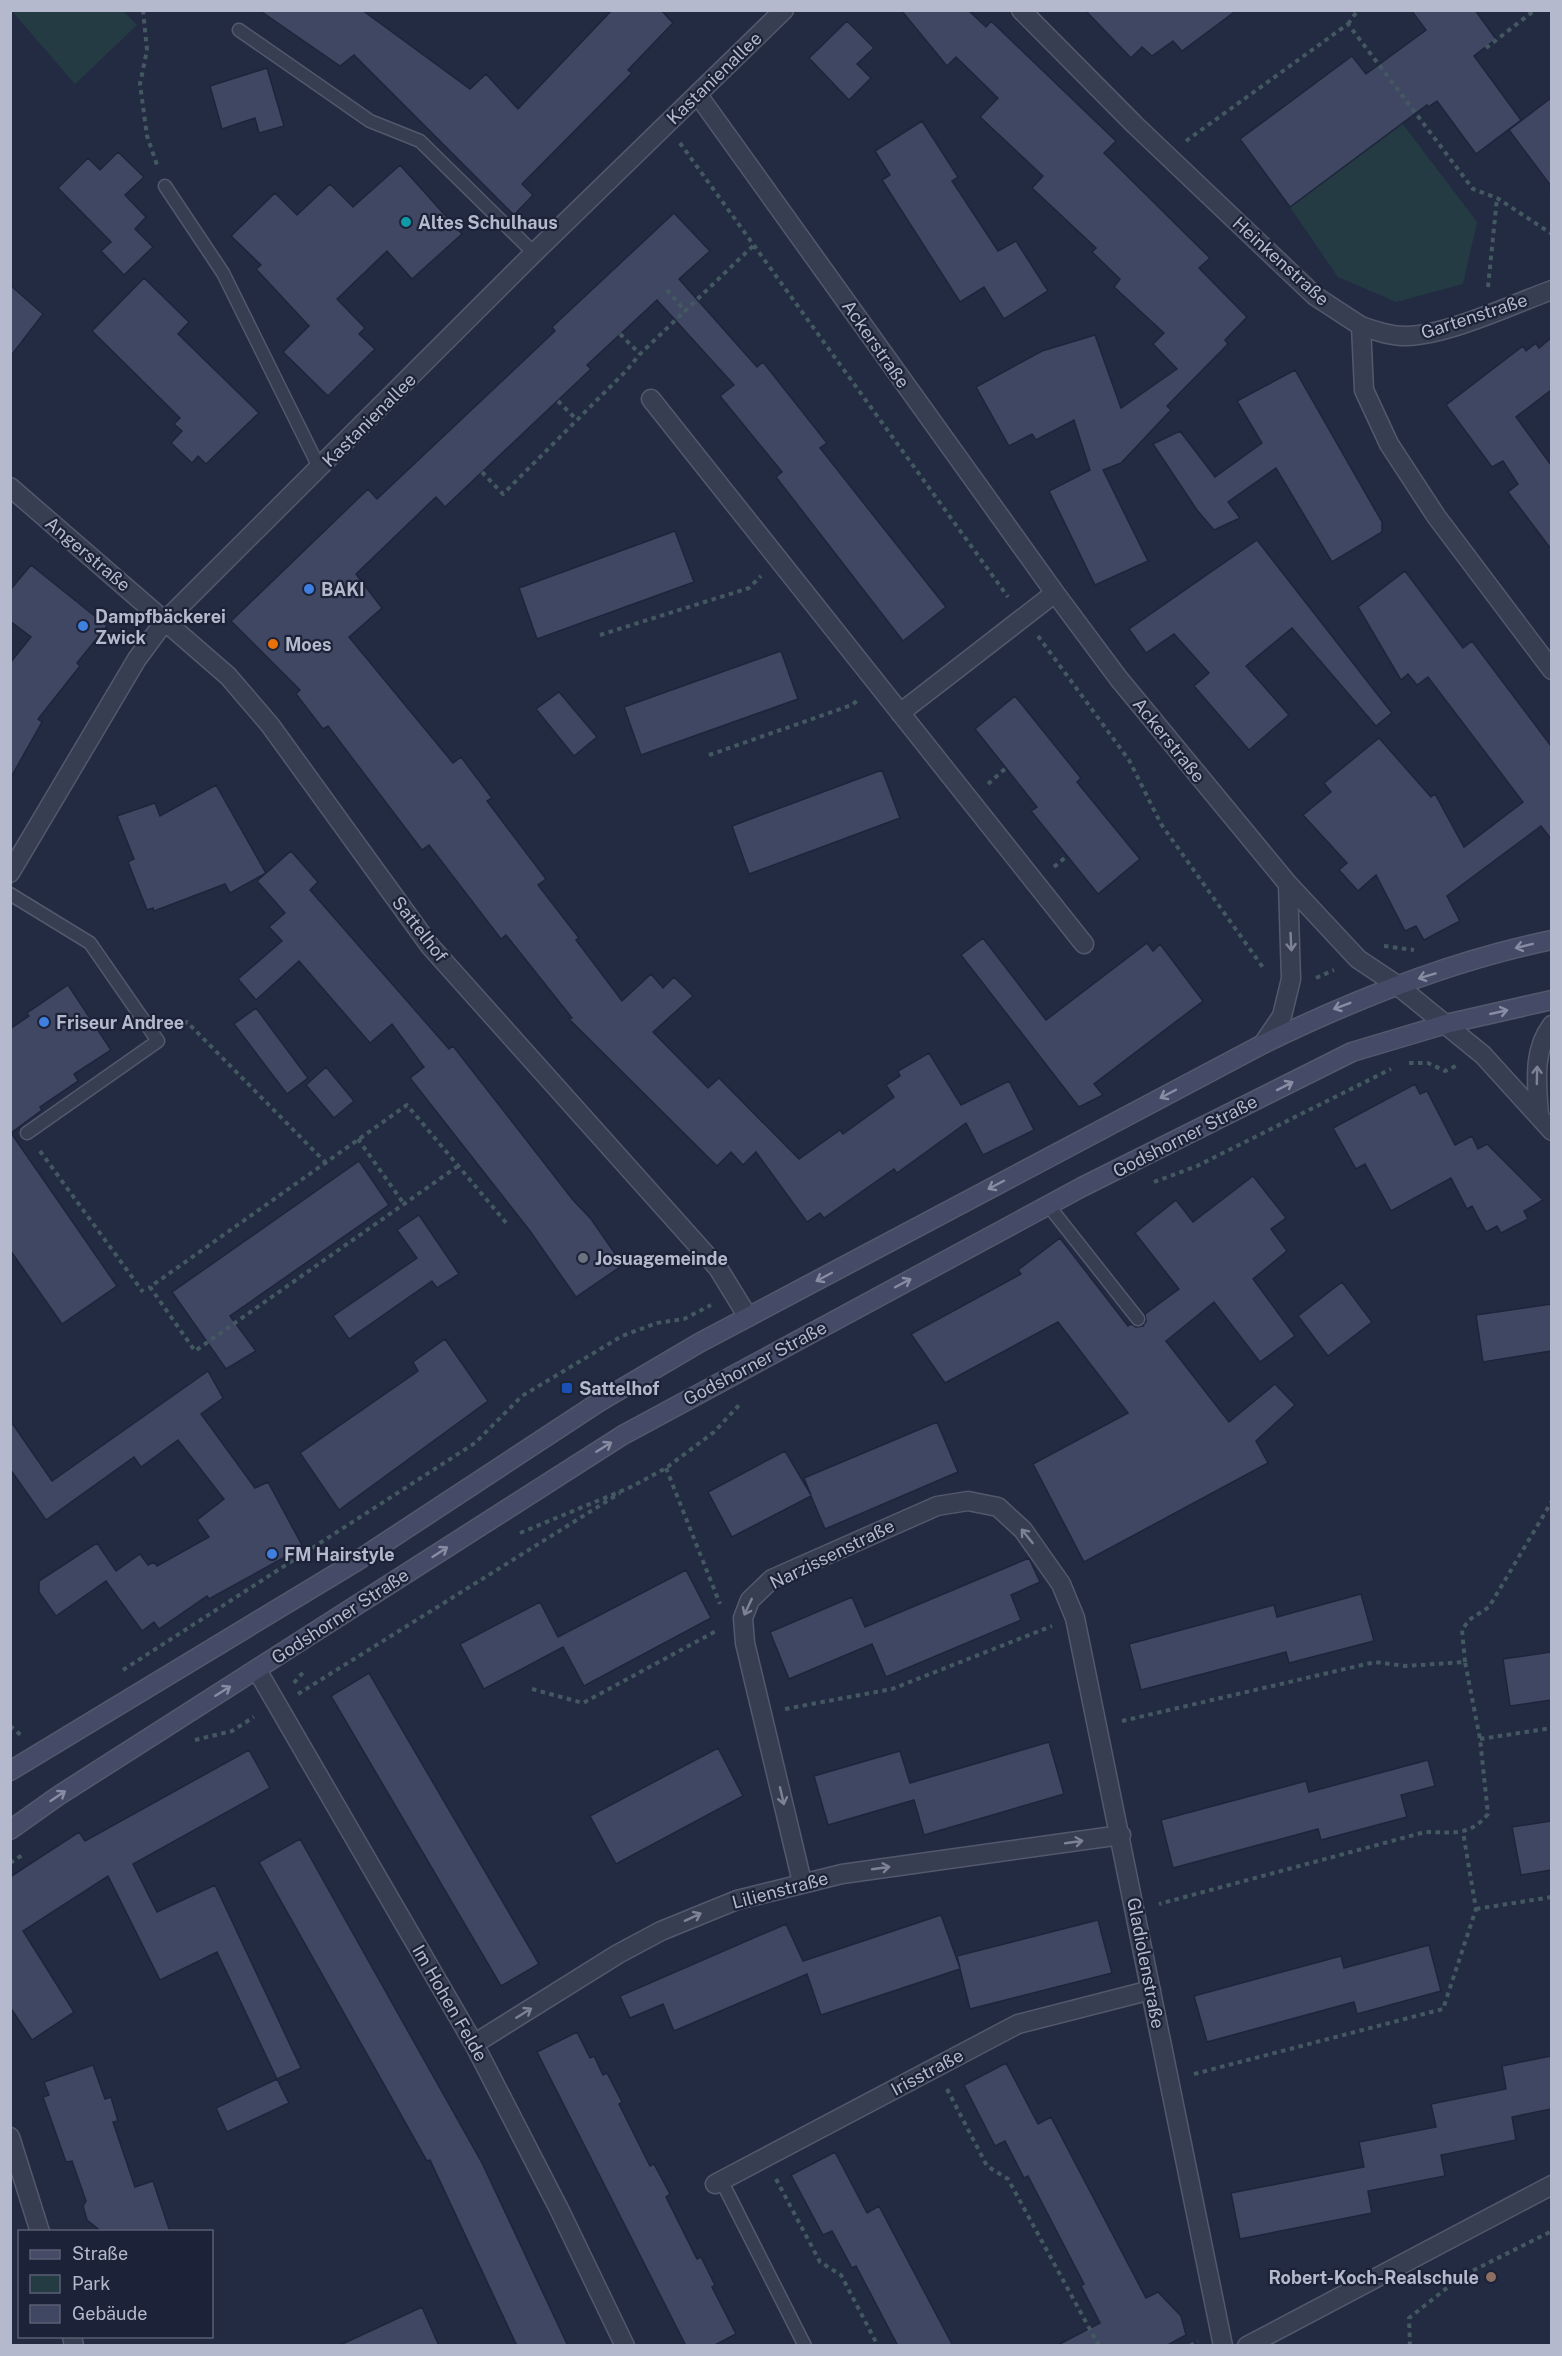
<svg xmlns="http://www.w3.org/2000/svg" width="1562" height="2356" viewBox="0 0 1562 2356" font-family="'Public Sans',sans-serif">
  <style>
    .green { fill: #253b44 }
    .building { fill: #404763; stroke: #1e253a; stroke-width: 1.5 }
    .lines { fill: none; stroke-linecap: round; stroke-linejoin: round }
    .service-casing { stroke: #53596d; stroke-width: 15 }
    .minor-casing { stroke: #53596d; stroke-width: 21 }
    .secondary-casing { stroke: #53596d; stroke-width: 21 }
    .path { stroke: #445861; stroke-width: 4; stroke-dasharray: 4.5 4.5; stroke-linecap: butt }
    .service { stroke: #383e52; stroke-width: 12 }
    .minor { stroke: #383e52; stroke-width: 18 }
    .secondary { stroke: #454b66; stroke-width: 18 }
    .oneway { stroke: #7d8296 }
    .oneway2 { stroke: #888da4 }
    .culture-dot { fill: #0f9aa8; stroke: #1c2338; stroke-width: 2 }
    .shop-dot { fill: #3f7fe0; stroke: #1c2338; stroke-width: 2 }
    .food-dot { fill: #e8710a; stroke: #1c2338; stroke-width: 2 }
    .worship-dot { fill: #6b7280; stroke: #1c2338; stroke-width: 2 }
    .transit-dot { fill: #1a4fb4; stroke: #1c2338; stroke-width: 2 }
    .education-dot { fill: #8d6e63; stroke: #1c2338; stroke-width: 2 }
    .labels { text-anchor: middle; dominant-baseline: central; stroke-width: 4.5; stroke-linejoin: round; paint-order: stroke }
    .street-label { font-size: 18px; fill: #b5b9cd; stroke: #1c2338 }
    .poi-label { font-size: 18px; font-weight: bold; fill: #b5b9cd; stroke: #1c2338; text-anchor: start }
  </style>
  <rect width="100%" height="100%" fill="#232b43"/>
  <path class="green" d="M11 10 123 11 137 25 75 84Z
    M1402 123 1477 222 1463 284 1396 302 1338 277 1290 207Z"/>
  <path class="building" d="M259 10H362L470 89 486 74 518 109 612 10H661L673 23 628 70 632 73 522 184 533 195 514 215 354 55 340 66Z
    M901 10H968L986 27 991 21 1116 141 1104 153 1210 258 1199 268 1247 317 1225 340 1228 344 1167 406 1171 410 1121 463 1103 470 1148 561 1095 585 1049 491 1090 470 1074 420 1036 440 1032 434 1009 446 976 387 1042 351 1095 335 1121 408 1177 369 1153 344 1164 333 1114 287 1120 279 1092 252 1096 248 1032 188 1043 176 980 117 998 98 956 57 947 66Z
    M1085 10H1237L1182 51 1173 41 1152 56 1142 47 1131 58Z
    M1411 10H1475L1496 39 1474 56 1521 120 1476 154 1437 101 1428 107 1427 105 1290 207 1240 139 1352 56 1366 74 1426 30Z
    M847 21 874 48 857 64 871 78 849 100 809 58Z
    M267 68 284 126 259 133 255 118 222 129 210 86Z
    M1551 98V186L1509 130Z
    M922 121 958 177 952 181 998 251 1016 241 1048 291 1004 319 984 287 960 302 882 180 890 175 875 151Z
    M118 152 144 177 125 195 146 217 135 229 153 247 124 275 101 251 111 242 58 188 88 158 100 170Z
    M400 165 462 234 412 279 387 251 337 299 365 328 359 334 375 349 328 396 283 352 309 326 256 269 261 265 231 236 275 193 297 215 330 184 353 207Z
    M674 213 710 251 679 279 757 367 763 362 827 443 820 448 946 607 903 641 776 477 782 472 720 396 734 385 657 300 587 365 591 369 445 507 436 497 356 574 382 608 349 637 453 763 461 757 492 798 487 801 546 879 538 885 579 938 576 940 622 1001 651 974 663 988 674 977 693 996 653 1032 708 1088 719 1078 799 1159 840 1130 843 1134 894 1097 886 1085 900 1076 898 1071 929 1053 961 1105 1009 1081 1034 1130 983 1155 966 1123 897 1173 894 1169 824 1218 820 1213 807 1222 756 1152 743 1165 731 1152 717 1166 569 1019 572 1018 506 935 501 939 429 845 422 850 328 726 323 729 296 694 300 690 231 621 368 489 377 499 555 331 552 327Z
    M144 278 189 322 178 334 259 413 206 464 198 456 192 463 171 443 182 431 174 424 180 418 92 331Z
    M10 285 43 314 10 357Z
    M1551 338V390L1516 417 1551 465V549L1508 492 1518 484 1503 461 1492 467 1446 405 1523 346 1526 351 1536 343 1539 348Z
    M1295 370 1382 522V532L1332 562 1276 468 1228 502 1240 518 1214 530 1197 510 1153 444 1180 431 1215 477 1262 443 1237 401Z
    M675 531 694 582 537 639 519 588Z
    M1257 540 1392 713 1376 726 1292 628 1246 666 1289 715 1249 750 1194 686 1209 673 1174 634 1146 653 1129 629Z
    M31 565 107 626 77 663 80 666 38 719 42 722 10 779V663L31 637 10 621V590Z
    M1405 571 1463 648 1472 641 1551 746V839L1541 826 1447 896 1460 921 1424 940 1416 926 1405 931 1376 875 1358 891 1339 870 1347 863 1303 815 1331 792 1324 783 1379 738 1431 797 1435 794 1464 847 1523 802 1428 677 1417 685 1408 674 1401 680 1358 607Z
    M781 651 798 699 641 755 624 707Z
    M559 692 597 737 574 756 536 709Z
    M1015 696 1081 778 1077 782 1140 859 1098 894 1031 811 1037 807 975 729Z
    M882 770 900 818 749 874 732 826Z
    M216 785 266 873 291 851 318 882 310 890 449 1049 453 1046 573 1200 591 1219 623 1265 576 1297 530 1231 410 1078 424 1067 392 1024 370 1043 299 961 256 1000 238 979 282 941 269 927 285 913 257 881 266 873 230 893 225 884 154 911 153 908 147 910 128 862 134 859 117 816 155 803 160 816Z
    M983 938 1046 1020 1147 943 1153 951 1160 944 1203 1001 1094 1084 1103 1095 1079 1107 961 955Z
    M68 985 111 1050 74 1074 78 1081 40 1107 42 1110 11 1133 117 1286 62 1324 10 1250V1029L29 1016 27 1013Z
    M256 1008 308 1078 287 1094 234 1024Z
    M326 1067 354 1101 334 1118 306 1085Z
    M1415 1084 1420 1094 1427 1091 1455 1145 1472 1136 1478 1149 1487 1144 1543 1200 1524 1211 1528 1219 1501 1233 1497 1226 1486 1232 1472 1206 1467 1209 1451 1178 1391 1211 1365 1164 1356 1169 1333 1128Z
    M359 1161 389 1205 230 1316 256 1351 226 1369 172 1292Z
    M1253 1176 1286 1218 1271 1229 1287 1251 1253 1279 1295 1336 1260 1362 1214 1302 1166 1341 1229 1422 1275 1384 1295 1405 1256 1441 1268 1463 1084 1562 1033 1464 1128 1413 1058 1322 945 1383 911 1334 1021 1274 1018 1270 1060 1238 1128 1326 1131 1324 1136 1327 1143 1326 1146 1321 1145 1314 1179 1289 1135 1233 1176 1200 1193 1222Z
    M419 1215 459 1274 437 1288 432 1281 349 1339 333 1316 417 1258 397 1230Z
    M1342 1282 1372 1322 1328 1356 1298 1316Z
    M1551 1304V1351L1483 1362 1476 1315Z
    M445 1339 488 1401 339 1510 300 1453 418 1371 413 1362Z
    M208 1371 223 1398 201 1414 255 1488 268 1482 303 1547 209 1599 207 1596 159 1629 154 1622 142 1631 106 1581 56 1616 39 1592V1581L97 1543 116 1571 140 1554 148 1565 154 1562 157 1566 209 1537 197 1520 224 1499 178 1440 141 1467 134 1457 46 1520 10 1469V1420L52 1481Z
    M937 1422 958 1472 825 1529 811 1496 732 1537 708 1492 785 1451 811 1495 804 1478Z
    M1029 1558 1040 1582 1011 1595 1021 1620 886 1677 872 1644 789 1679 770 1632 852 1597 865 1627Z
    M686 1570 711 1618 584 1686 563 1647 484 1689 460 1644 540 1602 558 1637Z
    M1361 1594 1374 1641 1289 1663 1286 1652 1141 1690 1129 1644 1274 1605 1277 1617Z
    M1551 1652V1700L1510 1706 1503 1659Z
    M369 1673 539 1964 501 1986 331 1696Z
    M1049 1742 1064 1794 924 1835 914 1800 828 1825 814 1776 900 1751 910 1783Z
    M718 1748 743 1796 616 1864 590 1816Z
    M249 1750 270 1788 133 1864 157 1912 215 1885 301 2068 277 2079 217 1952 160 1980 108 1876 23 1931 74 2012 32 2040 10 2007V1877L79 1832 85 1841Z
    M1428 1760 1435 1786 1401 1795 1407 1817 1321 1840 1318 1829 1173 1868 1161 1820 1306 1781 1309 1792Z
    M1551 1821V1870L1521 1875 1512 1827Z
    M300 1839 482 2163 568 2346H517L430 2160 427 2161 259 1862Z
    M941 1915 960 1968 957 1956 1098 1920 1112 1973 970 2009 960 1969 821 2015 807 1974 674 2031 663 2004 630 2018 620 1996 786 1924 803 1961Z
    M1429 1945 1441 1991 1357 2014 1354 2002 1207 2042 1194 1996 1341 1956 1344 1968Z
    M577 2032 590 2058 594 2056 603 2075 607 2073 622 2102 619 2104 650 2166 654 2164 670 2194 666 2197 697 2259 701 2257 715 2285 712 2287 736 2334 713 2346H686L537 2052Z
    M1551 2056V2109L1512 2117 1516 2140 1441 2155 1445 2176 1368 2191 1372 2213 1240 2239 1231 2193 1364 2167 1359 2142 1436 2127 1431 2104 1506 2089 1502 2066Z
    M1006 2063 1038 2124 1051 2117 1146 2298 1158 2292 1181 2316 1186 2335 1166 2346H1056L1100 2323 1081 2286 1084 2284 1028 2176 1024 2178 1005 2141 995 2146 964 2085Z
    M93 2065 105 2099 111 2097 118 2121 113 2122 135 2187 153 2181 170 2232H102L87 2220 83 2206 86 2201 72 2161 66 2162 43 2097 49 2095 44 2082Z
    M277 2079 289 2103 227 2132 216 2108Z
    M835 2152 867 2213 879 2206 953 2346H898L856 2266 852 2268 832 2231 823 2235 791 2175Z
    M422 2307 439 2346H338Z"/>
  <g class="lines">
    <g class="service-casing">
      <path id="service" d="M239 30 370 121 420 141 534 253
        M165 186 223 273 320 469
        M10 894 90 943 158 1041 27 1133
        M1048 1205 1138 1319
        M721 2180 805 2346"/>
    </g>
    <g class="minor-casing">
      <path id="minor" d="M1021 10 1135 125 1315 296 1361 326 1364 390 1389 444 1436 516 1552 670
        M698 95 1055 593 1119 679 1199 776 1288 884 1358 959 1397 985 1483 1055 1552 1131
        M1361 326C1376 331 1390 336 1406 336 1448 335 1511 305 1552 290
        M651 399 1084 944
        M10 487 228 676 270 725 430 946 718 1268 748 1317
        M900 713 1055 593
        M10 873 137 659 165 621 534 253 784 10
        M1263 1044 1282 1016 1291 979 1288 884
        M1539 1116C1537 1084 1532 1051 1552 1025
        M257 1670 474 2044 559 2209 625 2346
        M802 1882 745 1643 743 1618 750 1600 772 1579 937 1506 968 1501 998 1507 1023 1530 1061 1584 1075 1618 1223 2346
        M474 2044 618 1954 661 1931 737 1900 842 1874 1121 1835
        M10 2137 40 2232
        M715 2184 1018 2024 1151 1990
        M72 2336 74 2346
        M1247 2346 1552 2185"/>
    </g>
    <g class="secondary-casing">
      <path id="secondary" d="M10 1771 357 1561 599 1402 699 1343 1263 1044C1353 1000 1453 960 1552 940
        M10 1830 58 1796 623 1435 1082 1187 1352 1052 1446 1024 1552 1000"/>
    </g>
    <path class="path" d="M143 10 147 50 140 84 147 136 157 165
      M1348 24 1358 10
      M1486 48 1535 10
      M1186 141 1348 24 1473 189 1497 198 1552 234
      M680 143 1008 597
      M1488 287 1497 198
      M667 290 686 312
      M620 334 640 354
      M558 401 577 420
      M482 472 503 494 627 370 640 354 754 245
      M600 635 749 588 761 576
      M1038 636 1129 760 1161 824 1264 969
      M709 755 852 705 858 700
      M988 784 1006 768
      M1054 867 1067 856
      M1384 946 1414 950
      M1316 978 1334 970
      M176 1029 187 1022 326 1163
      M1409 1063H1428L1445 1071 1456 1066
      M358 1139 404 1204
      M40 1151 143 1292
      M458 1166 195 1351 150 1287 407 1105 508 1225
      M1154 1182 1197 1166 1391 1069
      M666 1468 720 1604
      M520 1533 631 1487 666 1468 714 1432 741 1403
      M1465 1662 1462 1630 1469 1620 1489 1607 1552 1501
      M123 1670 475 1443 522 1396 622 1336 657 1323 684 1319 711 1305
      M294 1683 305 1670
      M532 1689 583 1703 718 1630
      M298 1694 620 1493
      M785 1709 892 1689 1052 1626
      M1122 1721 1375 1662 1405 1666 1465 1662 1480 1739 1488 1814C1469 1837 1453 1832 1425 1832L1159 1904
      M10 1726 22 1736
      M1480 1739 1552 1728
      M195 1740 232 1731 254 1717
      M10 1863 24 1854
      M1476 1909 1552 1897
      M1194 2074 1443 2009 1476 1909 1463 1832
      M947 2089 987 2166 1008 2179 1099 2346
      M776 2179 820 2262 841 2275 878 2346
      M1190 2346 1198 2341
      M1410 2346 1409 2318 1462 2276 1552 2231"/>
    <use href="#service" class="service"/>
    <use href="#minor" class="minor"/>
    <use href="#secondary" class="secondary"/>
  </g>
  <defs><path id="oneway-shaft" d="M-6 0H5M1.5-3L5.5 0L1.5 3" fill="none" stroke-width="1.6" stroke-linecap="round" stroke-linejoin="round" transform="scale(1.5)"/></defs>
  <g class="oneway">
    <use href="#oneway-shaft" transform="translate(1291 942) rotate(87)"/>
    <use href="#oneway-shaft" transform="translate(1537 1075) rotate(-89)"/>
    <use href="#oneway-shaft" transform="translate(1027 1536) rotate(-129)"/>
    <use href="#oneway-shaft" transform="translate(748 1607) rotate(115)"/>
    <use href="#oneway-shaft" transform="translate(782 1796) rotate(77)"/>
    <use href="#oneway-shaft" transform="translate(1074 1842) rotate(-8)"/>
    <use href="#oneway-shaft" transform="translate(881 1868) rotate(-8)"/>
    <use href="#oneway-shaft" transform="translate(693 1917) rotate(-25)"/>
    <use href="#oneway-shaft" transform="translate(524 2013) rotate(-32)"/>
  </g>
  <g class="oneway2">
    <use href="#oneway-shaft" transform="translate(1524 946) rotate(166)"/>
    <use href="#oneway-shaft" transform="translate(1427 976) rotate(163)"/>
    <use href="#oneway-shaft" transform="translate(1342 1006) rotate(159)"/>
    <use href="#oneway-shaft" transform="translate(1499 1012) rotate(-13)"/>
    <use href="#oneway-shaft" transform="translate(1285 1086) rotate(-27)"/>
    <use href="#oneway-shaft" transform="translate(1168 1094) rotate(152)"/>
    <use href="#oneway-shaft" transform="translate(996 1185) rotate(152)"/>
    <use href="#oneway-shaft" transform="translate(824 1277) rotate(152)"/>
    <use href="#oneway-shaft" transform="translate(903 1283) rotate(-28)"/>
    <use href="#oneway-shaft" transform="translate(604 1447) rotate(-32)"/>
    <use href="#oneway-shaft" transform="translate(440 1552) rotate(-33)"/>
    <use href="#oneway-shaft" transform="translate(223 1691) rotate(-32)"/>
    <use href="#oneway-shaft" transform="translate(58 1796) rotate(-34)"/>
  </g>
  <circle class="culture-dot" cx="406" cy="222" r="6"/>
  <g class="shop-dot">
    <circle cx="309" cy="589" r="6"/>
    <circle cx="83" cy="626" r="6"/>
    <circle cx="44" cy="1022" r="6"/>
    <circle cx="272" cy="1554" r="6"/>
  </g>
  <circle class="food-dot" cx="273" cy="644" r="6"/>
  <circle class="worship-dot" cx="583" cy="1258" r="6"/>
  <rect class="transit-dot" x="561" y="1382" width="12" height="12" rx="3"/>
  <circle class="education-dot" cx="1491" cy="2277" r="6"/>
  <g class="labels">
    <g class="street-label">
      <text transform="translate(714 78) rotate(-44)">Kastanienallee</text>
      <text transform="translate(1281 261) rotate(42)">Heinkenstraße</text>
      <text transform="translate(1474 316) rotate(-18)">Gartenstraße</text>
      <text transform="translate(876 344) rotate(55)">Ackerstraße</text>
      <text transform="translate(369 420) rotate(-45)">Kastanienallee</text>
      <text transform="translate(88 554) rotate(40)">Angerstraße</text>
      <text transform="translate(1169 740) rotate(51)">Ackerstraße</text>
      <text transform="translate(420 929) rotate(52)">Sattelhof</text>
      <text transform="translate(1185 1136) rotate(-27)">Godshorner Straße</text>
      <text transform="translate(755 1363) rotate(-28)">Godshorner Straße</text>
      <text transform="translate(832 1554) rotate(-26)">Narzissenstraße</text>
      <text transform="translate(340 1616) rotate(-33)">Godshorner Straße</text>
      <text transform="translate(780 1890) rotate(-15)">Lilienstraße</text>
      <text transform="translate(1146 1963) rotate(79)">Gladiolenstraße</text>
      <text transform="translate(450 2003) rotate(60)">Im Hohen Felde</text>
      <text transform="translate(927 2072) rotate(-28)">Irisstraße</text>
    </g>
    <g class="poi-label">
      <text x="418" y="222">Altes Schulhaus</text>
      <text x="321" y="589">BAKI</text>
      <text x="95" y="616">Dampfbäckerei<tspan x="95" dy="21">Zwick</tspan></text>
      <text x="285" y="644">Moes</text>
      <text x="56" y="1022">Friseur Andree</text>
      <text x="595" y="1258">Josuagemeinde</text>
      <text x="579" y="1388">Sattelhof</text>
      <text x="284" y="1554">FM Hairstyle</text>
      <text x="1479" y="2277" text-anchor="end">Robert-Koch-Realschule</text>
    </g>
  </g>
  <rect width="1562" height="2356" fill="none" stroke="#b5b9cd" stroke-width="24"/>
  <rect x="18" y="2230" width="195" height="108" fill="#1c2338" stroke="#595f74" stroke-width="1.5"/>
  <rect x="30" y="2250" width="30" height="9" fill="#454b66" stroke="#595f74" stroke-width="1.5"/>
  <text x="72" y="2260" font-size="18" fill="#b5b9cd">Straße</text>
  <rect x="30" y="2275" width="30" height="18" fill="#253b44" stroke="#595f74" stroke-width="1.5"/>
  <text x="72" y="2290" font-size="18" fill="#b5b9cd">Park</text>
  <rect x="30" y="2305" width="30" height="18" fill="#404763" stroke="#595f74" stroke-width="1.5"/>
  <text x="72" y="2320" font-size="18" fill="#b5b9cd">Gebäude</text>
</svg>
